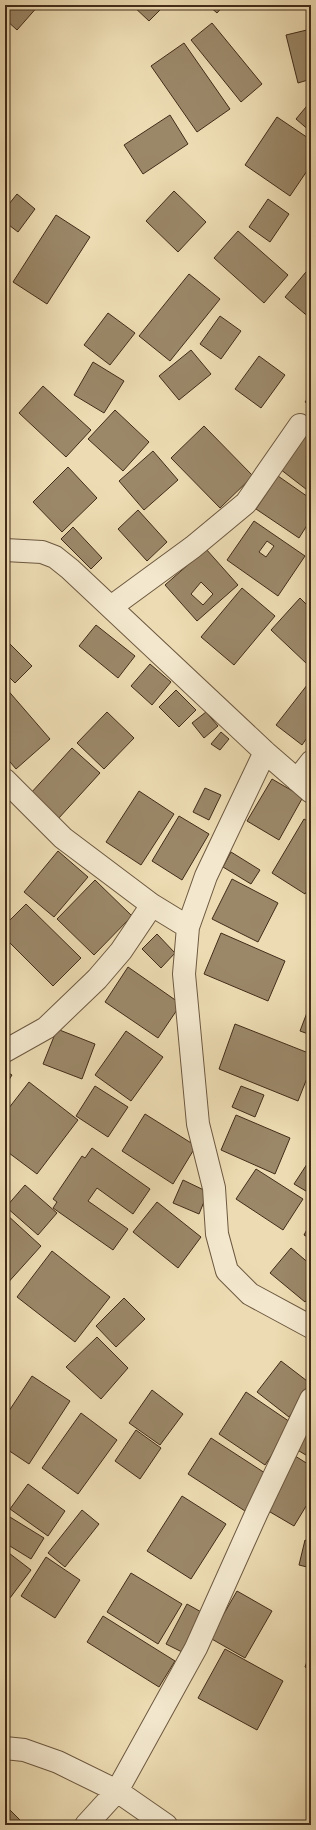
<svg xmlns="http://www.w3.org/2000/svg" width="316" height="1830" viewBox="0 0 316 1830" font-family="'IM FELL French Canon',serif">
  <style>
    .building { fill: #9b8869; stroke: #422c19; fill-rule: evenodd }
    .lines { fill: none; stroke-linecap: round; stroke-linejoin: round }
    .minor-casing { stroke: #6d5840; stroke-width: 24 }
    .minor { stroke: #f3e8ce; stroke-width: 22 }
  </style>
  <rect width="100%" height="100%" fill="#eddcb3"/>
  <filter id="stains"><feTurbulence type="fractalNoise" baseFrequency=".005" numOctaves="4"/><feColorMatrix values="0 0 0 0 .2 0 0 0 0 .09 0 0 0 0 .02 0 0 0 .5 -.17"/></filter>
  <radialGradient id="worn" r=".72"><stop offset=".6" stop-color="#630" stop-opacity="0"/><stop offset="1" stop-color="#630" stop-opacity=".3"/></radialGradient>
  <path class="building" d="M5 5H39L17 30 5 19Z
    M132 5H165L149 21Z
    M208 5H224L217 13Z
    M212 23 262 84 241 102 191 40Z
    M311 29V79L298 83 286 35Z
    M184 43 230 109 197 132 151 66Z
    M311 101V132L296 119Z
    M170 115 188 144 143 174 124 145Z
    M277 117 311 140V165L290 196 245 165Z
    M174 191 206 222 178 252 146 221Z
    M17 194 35 209 18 232 5 222V209Z
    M268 199 289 214 270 242 249 227Z
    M56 215 90 237 47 304 13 282Z
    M238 231 288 275 264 303 214 258Z
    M311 266V319L285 297Z
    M189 274 220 299 170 361 139 336Z
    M108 313 135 333 110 365 84 345Z
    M220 316 241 331 221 359 200 344Z
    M191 350 211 374 179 400 159 376Z
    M259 356 285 375 261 408 235 389Z
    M93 362 124 381 104 413 74 395Z
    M43 386 91 430 66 457 19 413Z
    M311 394V406L305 402Z
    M115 410 149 442 123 471 88 439Z
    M204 426 253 476 220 508 171 458Z
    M307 433 311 436V493L280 469Z
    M153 451 178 480 144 510 119 481Z
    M68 467 97 498 62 532 33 502Z
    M278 476 311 499V519L299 538 256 509Z
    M138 510 167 542 147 561 118 529Z
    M254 521 305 556 278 596 227 560ZM267 541 274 546 266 557 259 552Z
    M73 527 102 558 91 569 61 539Z
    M206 549 238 585 197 621 165 585ZM201 582 213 594 203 605 191 594Z
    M242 588 275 616 234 665 201 637Z
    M300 598 311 609V661L307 664 271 630Z
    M96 625 135 656 118 678 79 646Z
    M5 639 32 666 15 683 5 673Z
    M150 664 171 682 152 705 131 686Z
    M311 680V732L302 745 276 725Z
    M5 687 50 739 16 769 5 756Z
    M176 690 196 710 179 727 159 707Z
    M107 712 134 738 104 769 77 743Z
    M206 712 218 726 204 738 192 723Z
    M221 732 229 739 220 750 211 744Z
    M72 748 100 773 58 819 30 794Z
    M272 779 303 797 279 840 247 821Z
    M205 788 221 795 209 820 193 812Z
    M139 791 174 814 141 865 106 842Z
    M179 816 209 834 182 880 152 861Z
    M304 819 311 823V885L305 894 272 873Z
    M58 851 88 877 54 917 24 892Z
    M231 852 260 870 251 884 223 867Z
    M5 877 9 882 5 885Z
    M232 879 278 903 258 942 212 919Z
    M95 880 132 916 94 955 57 919Z
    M26 904 81 958 53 986 5 938V925Z
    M221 933 285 961 268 1001 204 974Z
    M157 934 175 953 161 968 142 949Z
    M128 967 181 1004 158 1038 105 1002Z
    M308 1010 311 1011V1035L300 1031Z
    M235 1024 311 1054V1068L298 1101 219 1069Z
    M57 1029 95 1044 82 1079 43 1064Z
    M126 1031 163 1057 131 1101 95 1075Z
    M5 1071 12 1075 5 1086Z
    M29 1082 78 1120 37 1174 5 1150V1113Z
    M95 1086 128 1107 108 1137 76 1116Z
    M241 1086 264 1095 255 1117 232 1107Z
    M145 1114 196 1146 173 1184 122 1151Z
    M236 1115 290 1138 275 1174 221 1150Z
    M92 1148 150 1189 133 1214 97 1188 88 1201 128 1229 113 1250 53 1208 57 1202 53 1199 82 1156 85 1158Z
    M311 1158V1194L294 1184Z
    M256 1169 303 1199 283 1230 236 1199Z
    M183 1180 208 1192 199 1214 173 1203Z
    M25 1185 57 1213 38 1235 6 1207Z
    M157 1202 201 1237 178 1268 133 1232Z
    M6 1214 41 1246 5 1286V1215Z
    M311 1222V1239L304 1235Z
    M291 1248 311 1265V1295L305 1302 270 1273Z
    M52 1251 110 1297 75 1342 17 1297Z
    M124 1298 145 1319 116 1347 96 1326Z
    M97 1337 128 1368 101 1399 66 1367Z
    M281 1361 311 1384V1388L289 1417 257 1392Z
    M32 1376 70 1401 29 1464 5 1448V1417Z
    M152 1390 183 1414 160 1445 129 1423Z
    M246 1392 293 1424 265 1465 219 1434Z
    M81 1413 117 1440 78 1494 42 1468Z
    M311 1418V1458L294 1448Z
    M136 1430 161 1448 140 1479 115 1461Z
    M211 1438 268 1475 245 1511 188 1474Z
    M292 1454 311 1466V1498L294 1526 265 1509Z
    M28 1484 65 1511 48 1536 10 1509Z
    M182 1496 226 1524 191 1579 147 1551Z
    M82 1510 99 1524 65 1567 48 1553Z
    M5 1514 44 1538 31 1559 5 1543Z
    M305 1540 311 1542V1568L299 1565Z
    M5 1550 31 1570 10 1598 5 1594Z
    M46 1557 80 1580 55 1618 21 1596Z
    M131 1573 182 1604 158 1644 107 1612Z
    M237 1591 272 1611 245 1658 210 1638Z
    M187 1604 203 1613 182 1652 166 1644Z
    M103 1616 175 1661 159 1687 87 1642Z
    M225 1649 283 1681 257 1730 198 1698Z
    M311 1650V1669L305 1667Z
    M5 1805 25 1825H5Z"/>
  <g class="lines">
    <g class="minor-casing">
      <path id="minor" d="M5 550 42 552 55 557 70 569 265 752 311 792
        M111 607 193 547 246 503 300 425
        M265 752 206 876 188 927 184 974 198 1124 214 1188 217 1234 227 1271 250 1294 311 1327
        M5 780 63 838 152 905 188 927
        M297 780 311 762
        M5 1051 46 1028 97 979 121 951 152 905
        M5 1748 24 1750 58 1762 117 1791 166 1825
        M86 1825 117 1791 196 1648 257 1512 311 1399"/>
    </g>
    <use href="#minor" class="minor"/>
  </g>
  <rect width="316" height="1830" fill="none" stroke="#eddcb3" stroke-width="20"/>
  <rect x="6" y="6" width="304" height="1818" fill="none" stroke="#422c19" stroke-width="2"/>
  <rect x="10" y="10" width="296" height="1810" fill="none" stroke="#422c19"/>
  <rect width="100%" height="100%" filter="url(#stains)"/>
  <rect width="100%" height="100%" fill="url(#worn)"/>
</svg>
